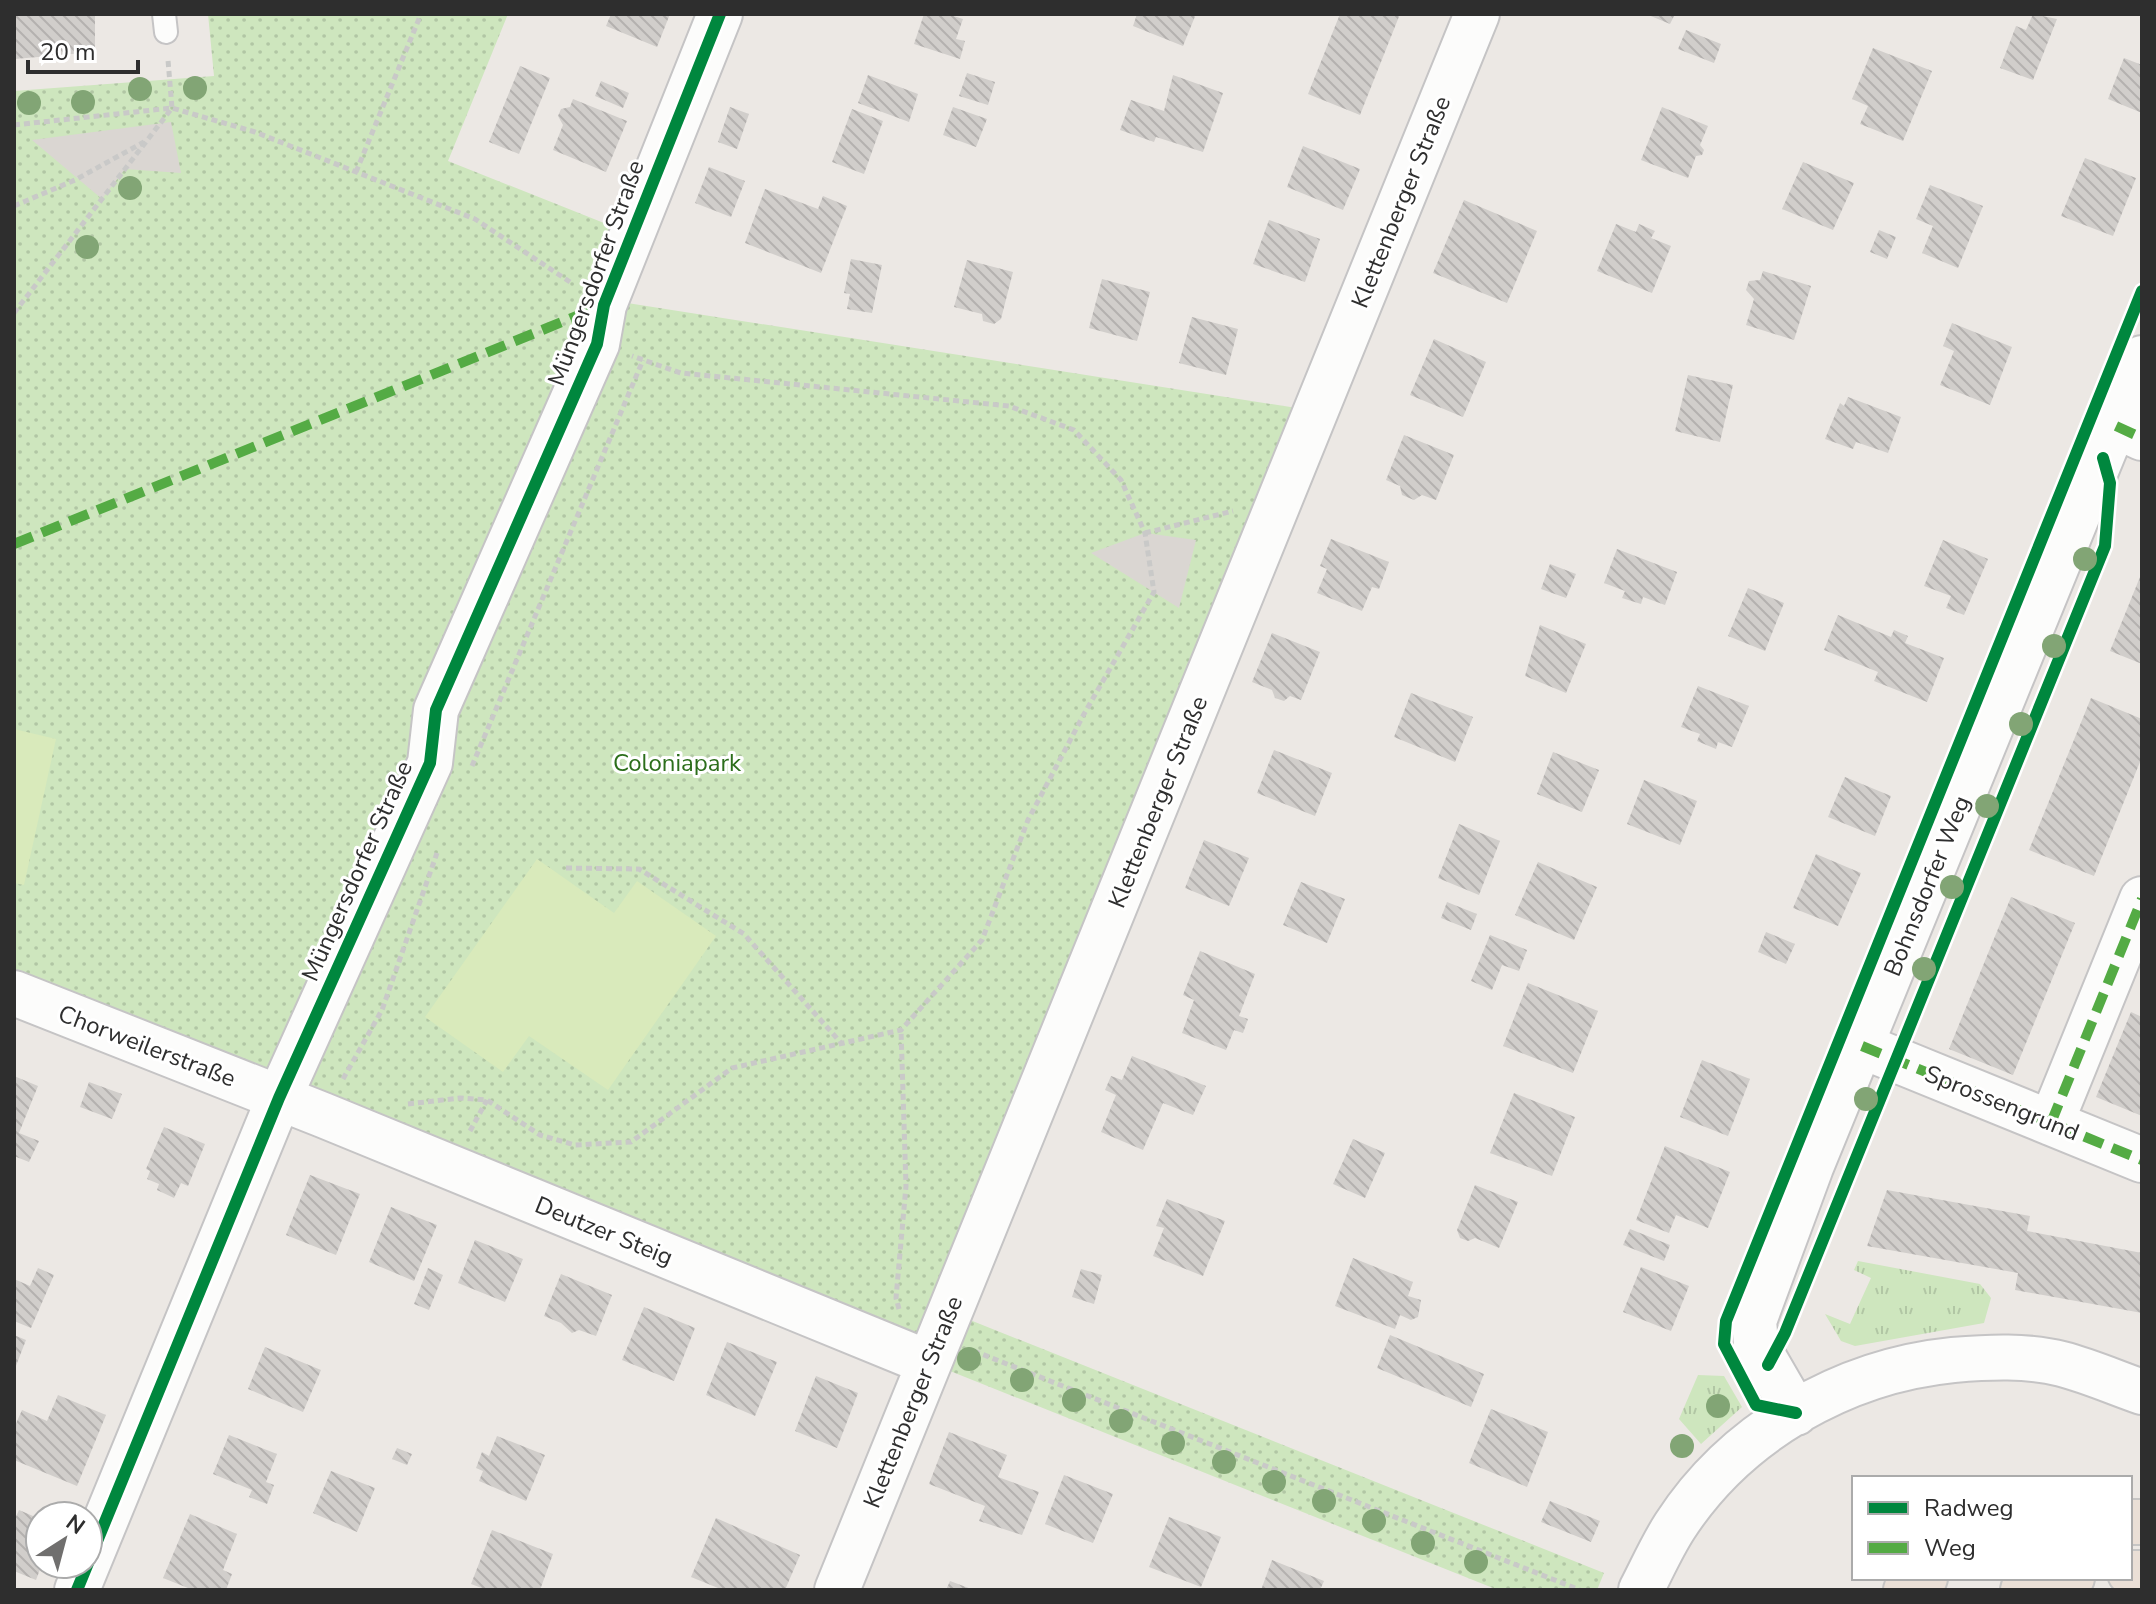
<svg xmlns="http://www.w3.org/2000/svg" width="2156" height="1604" viewBox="0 0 2156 1604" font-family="'Nunito Sans',sans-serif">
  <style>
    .grass { fill: url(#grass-tufts) }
    .park { fill: url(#park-dots) }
    .pitch { fill: #d9eabb }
    .plaza { fill: #dad6d2 }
    .building { fill: url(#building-back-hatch) }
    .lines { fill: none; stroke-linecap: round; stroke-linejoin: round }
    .lane-casing { stroke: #c5c4c5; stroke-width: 26 }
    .street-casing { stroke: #c5c4c5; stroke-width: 48 }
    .secondary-casing { stroke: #c5c4c5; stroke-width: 48 }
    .highway-casing { stroke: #c6c5c4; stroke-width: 48 }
    .path { stroke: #c9c9c8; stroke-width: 5; stroke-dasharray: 6 4; stroke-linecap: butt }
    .lane { stroke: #fcfcfb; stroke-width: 22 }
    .street { stroke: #fcfcfb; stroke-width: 44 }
    .secondary { stroke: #fcfcfb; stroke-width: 44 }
    .highway { stroke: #eadfd6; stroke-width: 44 }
    .quiet { stroke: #54ab44; stroke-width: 10; stroke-dasharray: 20 10; stroke-linecap: butt }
    .cycleway-casing { stroke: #fff; stroke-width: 17 }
    .cycleway { stroke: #00873e; stroke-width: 12 }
    .tree { fill: #82a575 }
    .labels { text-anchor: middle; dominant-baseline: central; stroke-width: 6; stroke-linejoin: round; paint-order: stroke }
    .street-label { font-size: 24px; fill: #2e2e2e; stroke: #fff }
    .park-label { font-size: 24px; fill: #2c6e1b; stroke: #fff }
  </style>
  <defs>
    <pattern id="grass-tufts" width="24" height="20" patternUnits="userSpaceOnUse" patternTransform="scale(2)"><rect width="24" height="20" fill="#cee6be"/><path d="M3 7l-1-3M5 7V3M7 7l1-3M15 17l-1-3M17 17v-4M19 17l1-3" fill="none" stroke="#b1c6a4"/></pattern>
    <pattern id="park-dots" width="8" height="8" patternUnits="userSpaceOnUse" patternTransform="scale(2)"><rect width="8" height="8" fill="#cee6be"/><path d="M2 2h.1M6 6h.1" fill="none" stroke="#b1c6a4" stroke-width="1.8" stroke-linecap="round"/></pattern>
    <pattern id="building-back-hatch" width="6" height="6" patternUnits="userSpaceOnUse" patternTransform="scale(2)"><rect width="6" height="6" fill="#d1cecb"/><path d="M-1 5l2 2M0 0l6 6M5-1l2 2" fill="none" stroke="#b4b1af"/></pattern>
  </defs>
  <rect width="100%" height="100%" fill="#ece8e4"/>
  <path class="grass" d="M1858 1261 1980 1284 1991 1298 1984 1323 1855 1346 1841 1341 1825 1314 1850 1324 1871 1278 1854 1270Z
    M1698 1375 1724 1376 1742 1407 1701 1444 1679 1419Z"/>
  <path class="park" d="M208 14H508L448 161 619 229 621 302 1303 409 924 1343 14 979V91L214 76Z
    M965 1318 1604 1573 1597 1590H1498L945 1369Z"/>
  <path class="pitch" d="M14 729 56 739 24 885 14 883Z
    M537 859 614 913 637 881 716 936 608 1090 529 1036 503 1072 425 1017Z"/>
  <path class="plaza" d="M171 122 181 173 125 169 102 199 32 140Z
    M1145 533 1196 540 1179 608 1091 553Z"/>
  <path class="building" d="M14 14H95V52L15 59Z
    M611 14H670L657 47 606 26Z
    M924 14H947L963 19 956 39 965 41 960 59 914 44Z
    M1137 14H1196L1183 46 1133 26Z
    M1340 14H1400L1360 115 1308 94Z
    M1646 14H1675L1670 24Z
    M2033 14 2057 19 2033 80 2000 68 2016 26 2026 30Z
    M1686 30 1721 44 1714 63 1678 49Z
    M1873 48 1932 71 1903 141 1860 124 1868 106 1852 99Z
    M2124 58 2142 65V113L2108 99Z
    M520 66 550 78 519 154 489 142Z
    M967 73 995 82 988 105 959 96Z
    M868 75 918 94 909 122 858 103Z
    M1173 75 1223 93 1203 152 1156 137 1154 142 1120 130 1131 100 1164 111Z
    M601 81 629 93 623 108 595 96Z
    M573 99 627 121 606 172 553 150 563 125 558 116 561 109 570 107Z
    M730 107 749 114 737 149 718 142Z
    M953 107 987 119 976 147 943 135Z
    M1662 107 1708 126 1700 145 1704 150 1702 155 1696 156 1688 178 1641 160Z
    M852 109 883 121 864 174 832 162Z
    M1303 146 1360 169 1343 210 1287 187Z
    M2085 158 2136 178 2113 236 2061 216Z
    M1803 162 1854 183 1833 230 1782 209Z
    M709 167 745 181 731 217 695 203Z
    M1930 185 1983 206 1958 268 1922 253 1933 226 1916 219Z
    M765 189 818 209 823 196 847 206 821 273 745 243Z
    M1464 200 1537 231 1507 303 1433 273Z
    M1269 220 1320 239 1305 282 1253 264Z
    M1616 224 1636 232 1639 224 1655 231 1651 238 1671 246 1652 293 1597 271Z
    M1879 230 1896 237 1887 259 1870 252Z
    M851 259 882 265 872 313 847 309 850 294 844 293Z
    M967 260 1013 272 1001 319 994 324 983 321 982 314 954 307Z
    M1763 271 1811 286 1794 340 1746 325 1754 299 1746 290 1749 281 1760 280Z
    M1102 279 1150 292 1137 341 1089 328Z
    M1192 317 1238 329 1226 375 1179 363Z
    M1952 323 2012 347 1990 405 1940 385 1954 351 1943 346Z
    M1434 339 1486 362 1463 417 1410 395Z
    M1688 375 1733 385 1720 442 1675 431Z
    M1848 397 1901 417 1888 453 1856 442 1853 449 1825 439 1840 403 1844 406Z
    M1404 435 1454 455 1436 500 1422 495 1414 500 1402 495 1400 486 1386 480Z
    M1331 539 1389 562 1379 589 1372 587 1362 611 1317 593 1327 569 1320 566Z
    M1943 540 1988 559 1964 615 1946 608 1951 596 1924 586Z
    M1617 549 1677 572 1665 605 1643 597 1641 604 1622 598 1625 591 1604 583Z
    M1550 564 1576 574 1566 598 1541 589Z
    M2142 572V664L2110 651Z
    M1748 588 1784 603 1765 651 1728 636Z
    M1838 615 1891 637 1894 630 1908 636 1905 643 1944 658 1927 702 1874 681 1878 672 1824 650Z
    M1540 625 1586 644 1566 693 1525 676Z
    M1272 633 1320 652 1301 700 1290 696 1284 701 1275 698 1272 690 1252 682Z
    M1698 686 1749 706 1732 747 1718 742 1716 749 1697 741 1700 734 1681 727Z
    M1411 693 1473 717 1455 762 1394 737Z
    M2091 698 2142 719V757L2094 876 2029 850Z
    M1274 750 1332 773 1315 816 1257 793Z
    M1553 752 1599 770 1582 812 1537 794Z
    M1845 777 1891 796 1875 836 1828 817Z
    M1644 780 1697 801 1680 845 1627 824Z
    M1459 824 1500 841 1479 895 1438 878Z
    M1204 840 1249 858 1229 906 1185 888Z
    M1816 854 1861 873 1838 926 1793 908Z
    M1538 862 1597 887 1574 940 1515 915Z
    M1301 882 1345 899 1327 943 1283 925Z
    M2011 897 2075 923 2013 1075 1949 1049Z
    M1447 902 1477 914 1471 930 1441 918Z
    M1766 932 1795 944 1786 964 1758 952Z
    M1490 935 1527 950 1519 971 1502 965 1492 990 1471 981Z
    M1200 951 1255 974 1239 1016 1248 1019 1243 1033 1234 1030 1226 1050 1182 1033 1194 1000 1183 995Z
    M1528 983 1598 1011 1573 1073 1503 1046Z
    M2131 1012 2142 1017V1116L2096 1097Z
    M1132 1056 1206 1086 1193 1115 1163 1103 1143 1150 1101 1132 1116 1095 1105 1090 1111 1076 1122 1080Z
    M1702 1060 1750 1079 1728 1136 1680 1117Z
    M14 1076 38 1086 19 1133 39 1141 29 1162 14 1156Z
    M89 1082 122 1094 112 1119 80 1107Z
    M1514 1093 1575 1117 1552 1176 1490 1153Z
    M164 1127 205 1144 188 1186 181 1183 174 1198 157 1190 159 1184 147 1179 150 1171 146 1169Z
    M1353 1139 1385 1153 1365 1198 1333 1184Z
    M1665 1146 1730 1172 1708 1228 1676 1215 1669 1233 1636 1220Z
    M310 1175 360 1194 336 1255 286 1235Z
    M1475 1185 1518 1202 1499 1248 1475 1238 1468 1241 1460 1238 1457 1230Z
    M1887 1190 2030 1216 2027 1231 2142 1253V1313L2015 1290 2018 1273 1867 1246Z
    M1167 1199 1225 1221 1203 1276 1153 1256 1164 1228 1156 1226Z
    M391 1207 437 1225 414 1281 369 1262Z
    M1630 1229 1670 1245 1664 1261 1623 1245Z
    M475 1240 523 1259 505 1302 458 1283Z
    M1353 1258 1413 1282 1408 1296 1421 1300 1418 1317 1411 1320 1400 1315 1395 1329 1335 1306Z
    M1641 1267 1689 1286 1671 1331 1623 1312Z
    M38 1268 54 1275 31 1328 14 1321V1279L30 1286Z
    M428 1268 443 1275 429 1310 414 1304Z
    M1081 1269 1102 1275 1094 1304 1072 1297Z
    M561 1274 612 1295 596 1336 579 1330 572 1333 561 1323 544 1316Z
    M644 1307 695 1328 674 1381 622 1360Z
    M14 1335 26 1340 14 1371Z
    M1390 1335 1484 1374 1471 1407 1377 1368Z
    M727 1342 777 1362 755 1416 706 1395Z
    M265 1347 321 1370 303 1412 248 1389Z
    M816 1376 858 1393 837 1448 795 1431Z
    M58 1395 106 1415 77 1486 14 1460V1428L22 1410 47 1421Z
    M1491 1409 1548 1432 1527 1487 1469 1463Z
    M949 1432 1007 1455 998 1477 1039 1492 1022 1535 979 1521 985 1506 929 1484Z
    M229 1435 277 1454 266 1482 274 1485 267 1504 249 1497 252 1490 213 1474Z
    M497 1436 545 1455 526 1501 479 1481 483 1471 476 1468 482 1452 489 1456Z
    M397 1448 412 1454 407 1465 392 1459Z
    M331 1471 375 1488 357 1532 313 1513Z
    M1064 1475 1113 1494 1093 1543 1045 1524Z
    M1550 1501 1600 1521 1591 1542 1541 1522Z
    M19 1510 40 1519 42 1564 36 1580 14 1571V1521Z
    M190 1514 237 1534 223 1570 232 1574 226 1590H193L163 1578Z
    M1169 1517 1221 1537 1201 1587 1149 1567Z
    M716 1518 800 1555 785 1590H723L691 1577Z
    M492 1530 553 1554 540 1590H487L471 1584Z
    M1272 1560 1324 1581 1320 1590H1261Z
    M950 1581 974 1590H946Z"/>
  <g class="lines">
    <g class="lane-casing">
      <path id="lane" d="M164 14 166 32"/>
    </g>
    <g class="street-casing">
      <path id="street" d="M2116 426 2142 438
        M14 993 323 1115 929 1363
        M1862 1046 2142 1160
        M2051 1123 2142 899
        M77 1590 279 1098 430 763 436 710 597 344 604 305 720 14
        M837 1590 1477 14"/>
    </g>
    <g class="secondary-casing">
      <path id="secondary" d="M1796 1413 1756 1344 1754 1321 1811 1167 2142 358
        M1641 1590C1652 1569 1662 1546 1675 1526 1736 1432 1843 1371 1953 1360 1988 1357 2028 1355 2062 1364 2089 1371 2116 1383 2142 1392"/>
    </g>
    <g class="highway-casing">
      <path id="highway" d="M2130 1522H2142
        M2130 1573H2142
        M1906 1590 1925 1578
        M2023 1590 2072 1578"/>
    </g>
    <path class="path" d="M14 125 172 108 255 132 475 219 570 282
      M356 172 421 14
      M14 206 75 180 144 142
      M14 313 172 108 168 60
      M1145 533 1233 511
      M472 766 643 360
      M566 868 639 869 744 934 842 1044
      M343 1079 382 1010 437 853
      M408 1104 460 1098 487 1100 540 1135 575 1145 631 1142 732 1068 901 1030 982 940 1028 820 1084 714 1154 592 1145 533 1121 480 1074 430 1009 406 681 373 632 356
      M470 1131 487 1100
      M899 1309 896 1298 906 1186 901 1030
      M974 1351 1580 1590"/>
    <use href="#lane" class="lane"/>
    <use href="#street" class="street"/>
    <use href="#secondary" class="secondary"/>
    <use href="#highway" class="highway"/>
    <path class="quiet" d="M2116 426 2142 438
      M14 544 604 305
      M1862 1046 2142 1160
      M2051 1123 2142 899"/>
    <g class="cycleway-casing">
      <path id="cycleway" d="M1768 1365 1785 1333 2105 546 2110 483 2103 458
        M1796 1413 1756 1405 1724 1344 1726 1321 2142 291
        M77 1590 279 1098 430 763 436 710 597 344 604 305 720 14"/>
    </g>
    <use href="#cycleway" class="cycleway"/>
  </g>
  <g class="tree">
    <circle cx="195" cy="88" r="12"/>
    <circle cx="140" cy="89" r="12"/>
    <circle cx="83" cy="102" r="12"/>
    <circle cx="29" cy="103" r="12"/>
    <circle cx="130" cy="188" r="12"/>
    <circle cx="87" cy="247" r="12"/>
    <circle cx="2085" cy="559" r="12"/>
    <circle cx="2054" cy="646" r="12"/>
    <circle cx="2021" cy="724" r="12"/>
    <circle cx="1987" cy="806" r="12"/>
    <circle cx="1952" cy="887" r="12"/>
    <circle cx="1924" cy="969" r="12"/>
    <circle cx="1866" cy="1099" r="12"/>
    <circle cx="969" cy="1359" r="12"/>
    <circle cx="1022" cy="1380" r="12"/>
    <circle cx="1074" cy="1400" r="12"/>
    <circle cx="1718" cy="1406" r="12"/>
    <circle cx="1121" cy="1421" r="12"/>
    <circle cx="1173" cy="1443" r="12"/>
    <circle cx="1682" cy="1446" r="12"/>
    <circle cx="1224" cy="1462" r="12"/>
    <circle cx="1274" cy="1482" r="12"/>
    <circle cx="1324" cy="1501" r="12"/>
    <circle cx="1374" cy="1521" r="12"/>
    <circle cx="1423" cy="1543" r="12"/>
    <circle cx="1476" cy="1562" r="12"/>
  </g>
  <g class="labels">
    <g class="street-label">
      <text transform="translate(1401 202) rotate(-68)">Klettenberger Straße</text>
      <text transform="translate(596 273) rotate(-70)">Müngersdorfer Straße</text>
      <text transform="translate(1158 802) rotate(-68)">Klettenberger Straße</text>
      <text transform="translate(357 871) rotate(-66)">Müngersdorfer Straße</text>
      <text transform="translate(1927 886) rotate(-68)">Bohnsdorfer Weg</text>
      <text transform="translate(147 1046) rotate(21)">Chorweilerstraße</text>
      <text transform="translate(2002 1103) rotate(22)">Sprossengrund</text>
      <text transform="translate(604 1231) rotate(22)">Deutzer Steig</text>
      <text transform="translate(913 1402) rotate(-68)">Klettenberger Straße</text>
    </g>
    <g class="park-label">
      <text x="677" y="763">Coloniapark</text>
    </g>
  </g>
  <rect width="2156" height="1604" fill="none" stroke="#2e2e2e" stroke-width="32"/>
  <rect x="1852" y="1476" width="280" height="104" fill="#ffffff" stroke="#ababab" stroke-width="2"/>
  <rect x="1868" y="1502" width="40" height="12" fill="#00873e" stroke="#ababab" stroke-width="2"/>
  <text x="1924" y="1516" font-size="24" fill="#2e2e2e">Radweg</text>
  <rect x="1868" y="1542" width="40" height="12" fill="#54ab44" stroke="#ababab" stroke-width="2"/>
  <text x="1924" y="1556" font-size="24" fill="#2e2e2e">Weg</text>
  <g transform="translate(64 1540) rotate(36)"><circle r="38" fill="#ffffff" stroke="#ababab" stroke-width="2"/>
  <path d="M0-6L14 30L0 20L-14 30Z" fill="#706f6e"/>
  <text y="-12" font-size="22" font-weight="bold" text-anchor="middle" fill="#2e2e2e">N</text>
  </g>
  <path d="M28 60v12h110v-12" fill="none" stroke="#2e2e2e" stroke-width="4"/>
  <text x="40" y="60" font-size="24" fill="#2e2e2e" stroke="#ffffff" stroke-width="6" paint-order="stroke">20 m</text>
</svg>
